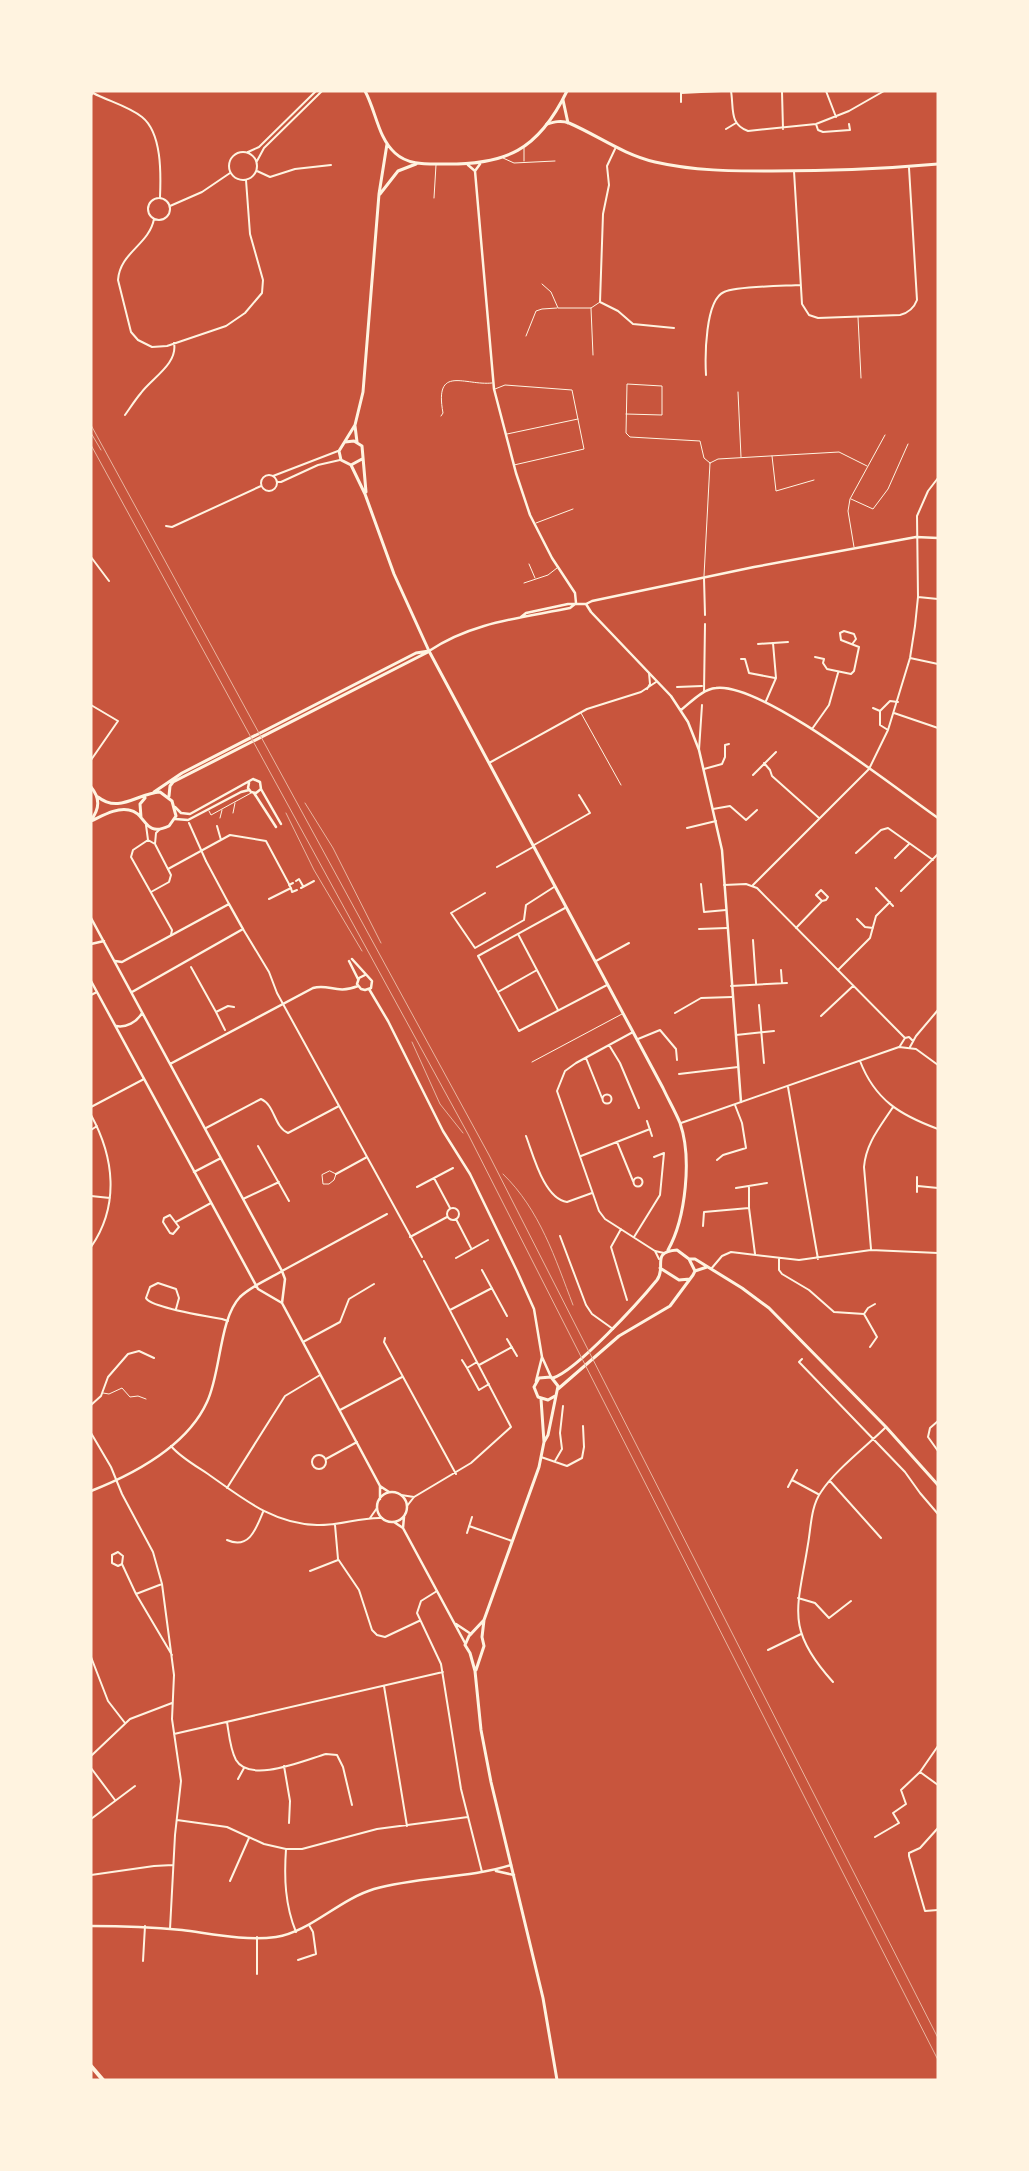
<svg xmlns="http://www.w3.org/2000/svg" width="1029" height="2171" viewBox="0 0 1029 2171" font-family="Figtree,sans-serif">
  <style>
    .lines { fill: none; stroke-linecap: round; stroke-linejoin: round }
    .service { stroke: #fff3e0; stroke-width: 1 }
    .pedestrian { stroke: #fff3e0; stroke-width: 2 }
    .minor { stroke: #fff3e0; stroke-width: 2 }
    .tertiary { stroke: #fff3e0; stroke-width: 2.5 }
    .secondary { stroke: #fff3e0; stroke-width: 3 }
    .primary { stroke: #fff3e0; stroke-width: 3 }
    .motorway { stroke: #fff3e0; stroke-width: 4 }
    .rail { stroke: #e9b49f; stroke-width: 1 }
  </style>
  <rect width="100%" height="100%" fill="#c8553d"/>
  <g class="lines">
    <path class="service" d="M503 158 514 163 555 161
      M524 161V148
      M434 198 436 165
      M542 284 551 292 558 308H591L600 302
      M591 308 593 355
      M858 317 861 378
      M526 336 536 311 542 309 557 308
      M495 389 505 385 572 390 584 449 514 465
      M738 392 741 457
      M626 414 662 415V386L627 384 626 433 630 437 700 441 704 458 710 463
      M441 416 443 413C434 364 465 386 492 383
      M507 434 578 419
      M772 456 776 491 814 480
      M710 463 718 459 839 452 867 466
      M851 499 873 509 888 489 908 444
      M536 523 573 509
      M854 547 848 511 850 499 885 435
      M529 564 535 578
      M704 576 710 463
      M524 583 548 575 557 568
      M581 713 621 785
      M209 811 211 815 251 793
      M233 813 235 803
      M220 818 222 810
      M532 1062 622 1014
      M330 1171 336 1174 334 1180 329 1184H323L322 1175Z
      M103 1393 109 1394 122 1388 130 1397 138 1396 146 1399"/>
    <path class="pedestrian" d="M189 823 206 861
      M217 826 221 840
      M168 869 230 835 266 841 289 884
      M296 881 299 879 303 886
      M291 888 289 885 293 883
      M301 888 314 881
      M269 899 291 888 292 892 297 890
      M518 934 558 1010
      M191 967 216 1012 228 1006 234 1007
      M498 992 537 970
      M216 1012 225 1030"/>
    <path class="minor" d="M681 91V102
      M731 91C734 109 729 124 748 131L816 124 849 111 884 91
      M826 91 836 117
      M782 92 783 129
      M93 93C108 101 128 106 142 117 162 133 161 174 160 197
      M681 93 721 91
      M816 124 818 130 823 132 850 130 849 124
      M726 129 736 123
      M615 149 607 166 609 185 603 214 600 302 618 311 633 324 674 328
      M229 166a14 14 0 1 1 28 0a14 14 0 1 1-28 0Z
      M248 152 259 147 316 91
      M257 161 264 148 322 91
      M257 171 270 177 295 169 331 165
      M794 171 802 304 809 315 818 318 900 315C908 313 914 308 917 300L909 168
      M148 209a11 11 0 1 1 22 0a11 11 0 1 1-22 0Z
      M170 206 202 192 230 173
      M154 219C149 245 120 252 118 280L131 332 138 340 152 347 167 346 226 326 245 313 262 293 263 280 250 234 246 180
      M706 375C705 357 705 300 724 292 736 286 785 286 801 285
      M125 415C130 408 135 400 141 393 152 378 178 364 174 343
      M261 483a8 8 0 1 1 16 0a8 8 0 1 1-16 0Z
      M273 476 338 451
      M277 482H281L318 465 340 460
      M166 526 172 527 261 486
      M91 557 109 581
      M704 578 705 615
      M918 597 938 599
      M758 644 788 642
      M815 657 824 659 823 663 827 669 851 674 854 671 859 647 841 640 840 633 844 631 854 634 856 639 853 643
      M910 658 938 664
      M741 659H745L749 673 775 678
      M677 687 702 686
      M647 689 650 684 649 673
      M704 692 705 624
      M766 701 776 678 773 643
      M91 705 118 721 91 760
      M873 708 880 711
      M894 713 938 728
      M812 729 829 705 838 673
      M888 730 880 725V711L890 701 898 702
      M699 750 702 705
      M489 763 587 709 641 692 656 682
      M764 763 770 770 772 776 819 818
      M704 769 722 764 725 757V745L729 744
      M753 775 776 752
      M713 809 730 806 746 820 757 810
      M146 825 148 840
      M687 828 716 821
      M155 844 156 833 160 829
      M534 845 590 813 579 795
      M856 853 881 830 888 828 933 860
      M895 858 909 844
      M206 861 229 904
      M497 867 533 847
      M701 884 704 912 726 910
      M724 885 746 884 757 888 905 1038
      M753 885 869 769 888 730 910 658 915 626 918 597 917 516 928 491 938 478
      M876 888 893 906
      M901 891 938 854
      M151 892 169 882 171 875 155 844 148 840 133 850 131 857 172 930 171 935
      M485 893 451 913 475 948 524 920 526 905 554 887
      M565 908 478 956 519 1031 607 985
      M857 919 865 927 873 928
      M796 928 822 901 816 895 821 890 828 897 826 900 822 901
      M243 929 269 972 277 993 422 1257
      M699 929 727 928
      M753 940 756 983
      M596 961 629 943
      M781 970 782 983
      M838 970 870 938 876 916 890 902
      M731 986 787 983
      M91 995 97 992
      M759 1005 764 1063
      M675 1013 701 998 732 997
      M821 1016 853 986
      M633 1032 576 1063 565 1071 557 1091 599 1211 605 1219 655 1251 664 1253
      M736 1035 774 1031
      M905 1038 909 1037 913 1041
      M638 1039 660 1030 676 1049 677 1060
      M609 1045 620 1063 639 1108
      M900 1046 905 1038
      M910 1047 916 1036 938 1010
      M586 1058 602 1098
      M860 1061C875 1100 900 1115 938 1129
      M679 1074 738 1067
      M788 1087 818 1259
      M602.5 1099a4.5 4.5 0 1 1 9 0a4.5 4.5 0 1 1-9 0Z
      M91 1107 144 1079
      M91 1115C114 1157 120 1205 91 1247
      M647 1121 652 1136
      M681 1123 899 1047 916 1049 938 1065
      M206 1128 261 1099C275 1105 274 1127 288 1133L339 1106
      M91 1130 97 1126
      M526 1136C533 1154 544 1199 567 1202L592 1193
      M617 1142 633 1181
      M258 1146 289 1201
      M581 1156 650 1129
      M717 1160 723 1155 746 1148 742 1123 735 1105
      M336 1174 367 1157
      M917 1177V1192
      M633.5 1182a4.5 4.5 0 1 1 9 0a4.5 4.5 0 1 1-9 0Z
      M434 1178 450 1208
      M918 1186 938 1188
      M417 1187 453 1168
      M749 1187V1208L755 1254
      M736 1188 767 1183
      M91 1196 110 1198
      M243 1199 279 1182
      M447 1214a6 6 0 1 1 12 0a6 6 0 1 1-12 0Z
      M170 1215 179 1227 173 1234 170 1233 163 1222 164 1218Z
      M456 1219 471 1248
      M176 1222 211 1203
      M703 1226 704 1212 749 1208
      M621 1229 611 1247 627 1300
      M560 1236 586 1305 592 1314 613 1329
      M410 1237 447 1217
      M634 1237 660 1195 664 1153 654 1157
      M871 1249 864 1167C866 1143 880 1127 893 1107
      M655 1251 659 1259
      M456 1258 488 1240
      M779 1259V1270L782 1274 809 1290 834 1312 864 1314 877 1337 870 1347
      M711 1269 722 1256 731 1252 799 1260 871 1250 938 1253
      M482 1270 507 1316
      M282 1271 387 1214
      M176 1309 179 1298 176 1289 158 1283 150 1287 146 1298C150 1307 210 1317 222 1319L228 1321
      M450 1310 492 1288
      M864 1314 868 1308 875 1304
      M385 1338 384 1342 456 1474
      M507 1339 517 1356
      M303 1342 340 1322 349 1299 374 1284
      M802 1359 799 1362 905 1472 920 1493 938 1514
      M462 1360 467 1368
      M477 1362 467 1368 479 1390 489 1384
      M479 1365 512 1347
      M91 1405 101 1396 108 1377 128 1354 139 1351 154 1358
      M340 1410 402 1377
      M938 1421 930 1428 928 1437 938 1451
      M91 1433 111 1467 122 1494 153 1552 162 1584 174 1675 172 1719 181 1781 175 1835 170 1929
      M171 1446C180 1457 196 1466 208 1474 242 1498 273 1524 317 1525 339 1526 360 1517 382 1518
      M312 1462a7 7 0 1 1 14 0a7 7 0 1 1-14 0Z
      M541 1457 567 1466 582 1458 584 1447 583 1426
      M326 1459 357 1442
      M555 1461 562 1449 560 1433 563 1406
      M792 1480 818 1494
      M830 1481 881 1538
      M788 1487 797 1470
      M227 1488 285 1396 320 1375
      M401 1495 414 1497
      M407 1506 414 1497 471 1463 511 1427 424 1261
      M370 1518 377 1508
      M335 1525 338 1559 359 1590 372 1630 377 1635 385 1637 419 1621
      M469 1526 512 1541
      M467 1533 472 1517
      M227 1540C249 1550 256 1529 263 1512
      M122 1564 118 1566 112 1563V1555L118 1552 123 1556 122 1564 136 1594 172 1655
      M310 1571 338 1560
      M437 1591 421 1601 417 1613 441 1664 461 1789 482 1872
      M136 1594 162 1584
      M798 1598 815 1603 829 1618 851 1601
      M768 1650 801 1634
      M91 1657 108 1701 125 1723
      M833 1682C784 1628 798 1608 808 1544 811 1527 811 1506 821 1492 835 1470 867 1446 886 1427
      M384 1686 407 1826
      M227 1722C229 1734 230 1749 236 1760 250 1784 305 1760 326 1754L337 1755 343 1767 352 1805
      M174 1734 443 1672
      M91 1756 130 1719 172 1703
      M284 1766 290 1801 289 1823
      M91 1768 115 1800
      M920 1772 938 1785
      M238 1779 244 1768
      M91 1819 135 1786
      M177 1820 227 1827 264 1844 286 1849H302L377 1829 468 1817
      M938 1828 920 1848 909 1853V1856L925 1911 938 1910
      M875 1837 899 1823 893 1813 906 1804 901 1790 920 1772 938 1746
      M286 1849C284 1878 285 1905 296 1932
      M91 1875 154 1866 173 1865
      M230 1881 249 1838
      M298 1960 316 1954 313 1932 309 1925
      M143 1961 145 1926
      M257 1974V1937"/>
    <path class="tertiary" d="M91 95 94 91
      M480 164 475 171 494 389 516 473 530 515 552 558 575 593 576 603
      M468 165 475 171
      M586 604 591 612 671 696 688 722 699 750 722 850 741 1102
      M521 617 526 613 568 604H586L592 601 754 567 916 537 938 538
      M429 651C472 622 521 618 570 608L575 604
      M681 710C691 702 703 689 716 688 762 682 896 789 938 818
      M261 789 281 824
      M254 793 276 827
      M175 807 181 813 190 814 253 779 260 782 261 789 256 793 251 792 248 788 249 783
      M175 819 188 820 241 792 249 790
      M91 918 282 1271 285 1279 282 1303 380 1486V1499
      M91 944 104 941
      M352 959 372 981 371 988 365 990 361 989 357 984 359 978 365 975
      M115 961 122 962 229 904 243 929 132 992
      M349 961 358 979
      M91 981 258 1289 282 1303
      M369 989 388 1021 443 1131 470 1174 517 1271 534 1309 542 1357 551 1377
      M116 1026C126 1028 137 1022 142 1013
      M170 1064 313 988C329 983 336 995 358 986
      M194 1172 221 1158
      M536 1381 542 1357
      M380 1486 389 1492
      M91 1491C134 1474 187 1446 207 1402 221 1373 219 1319 240 1297 251 1286 269 1279 282 1271
      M377 1507a15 15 0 1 1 30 0a15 15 0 1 1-30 0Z
      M394 1522 403 1528 465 1643
      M403 1528 404 1517
      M456 1624 471 1634
      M496 1871 514 1875
      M91 1926C122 1926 151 1927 182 1930 213 1934 245 1941 276 1937 310 1932 338 1900 374 1889 419 1876 467 1879 511 1865"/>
    <path class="secondary" d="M563 100 568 123
      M547 124C554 122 561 120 569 123 599 136 622 154 655 162 694 171 732 171 772 171 828 171 882 169 938 164
      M91 787C100 798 100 808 91 820
      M154 792 182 773 416 653 429 651
      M169 796 170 786 173 782 428 652
      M141 817 140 804 145 798
      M91 821C102 816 117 807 129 810 147 813 143 838 169 826L176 816 172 801 160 792C138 793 119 814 98 797"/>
    <path class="primary" d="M365 91C376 111 378 138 395 153 408 165 425 164 442 164 506 165 538 151 567 91
      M380 194 398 171 416 164
      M355 426 357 442
      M345 442 354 441 362 446 366 492
      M362 459 351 465 341 460 339 451 355 425 363 392 379 194 387 144
      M351 465 365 494 394 574 429 651 663 1088C668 1099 675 1111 680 1123 692 1157 686 1218 668 1250
      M690 1259H695L742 1288 769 1308 886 1427 938 1485
      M660 1268 679 1280 690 1279
      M695 1271 707 1267
      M553 1378C577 1370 639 1302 657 1280 667 1267 650 1252 677 1250L689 1259 695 1271 693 1275 670 1306 619 1336 558 1389
      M544 1442 548 1435 558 1386 551 1377 539 1378 534 1387 538 1397 548 1400 555 1396
      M484 1620 469 1636 465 1645 470 1653 475 1671 481 1730 491 1782 543 1998 557 2080
      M476 1670 484 1646 482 1637 484 1620 539 1467 544 1442 541 1399"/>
    <path class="motorway" d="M91 2066 103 2080"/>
    <path class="rail" d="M91 425 489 1155 938 2038
      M91 433 101 450
      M91 445 468 1134 938 2060
      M305 803 333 848 381 943
      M286 813 314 870 362 951
      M412 1042 440 1104 463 1133
      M503 1174C540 1210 555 1258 573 1305"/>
  </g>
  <rect width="1029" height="2171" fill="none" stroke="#fff3e0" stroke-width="185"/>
</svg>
